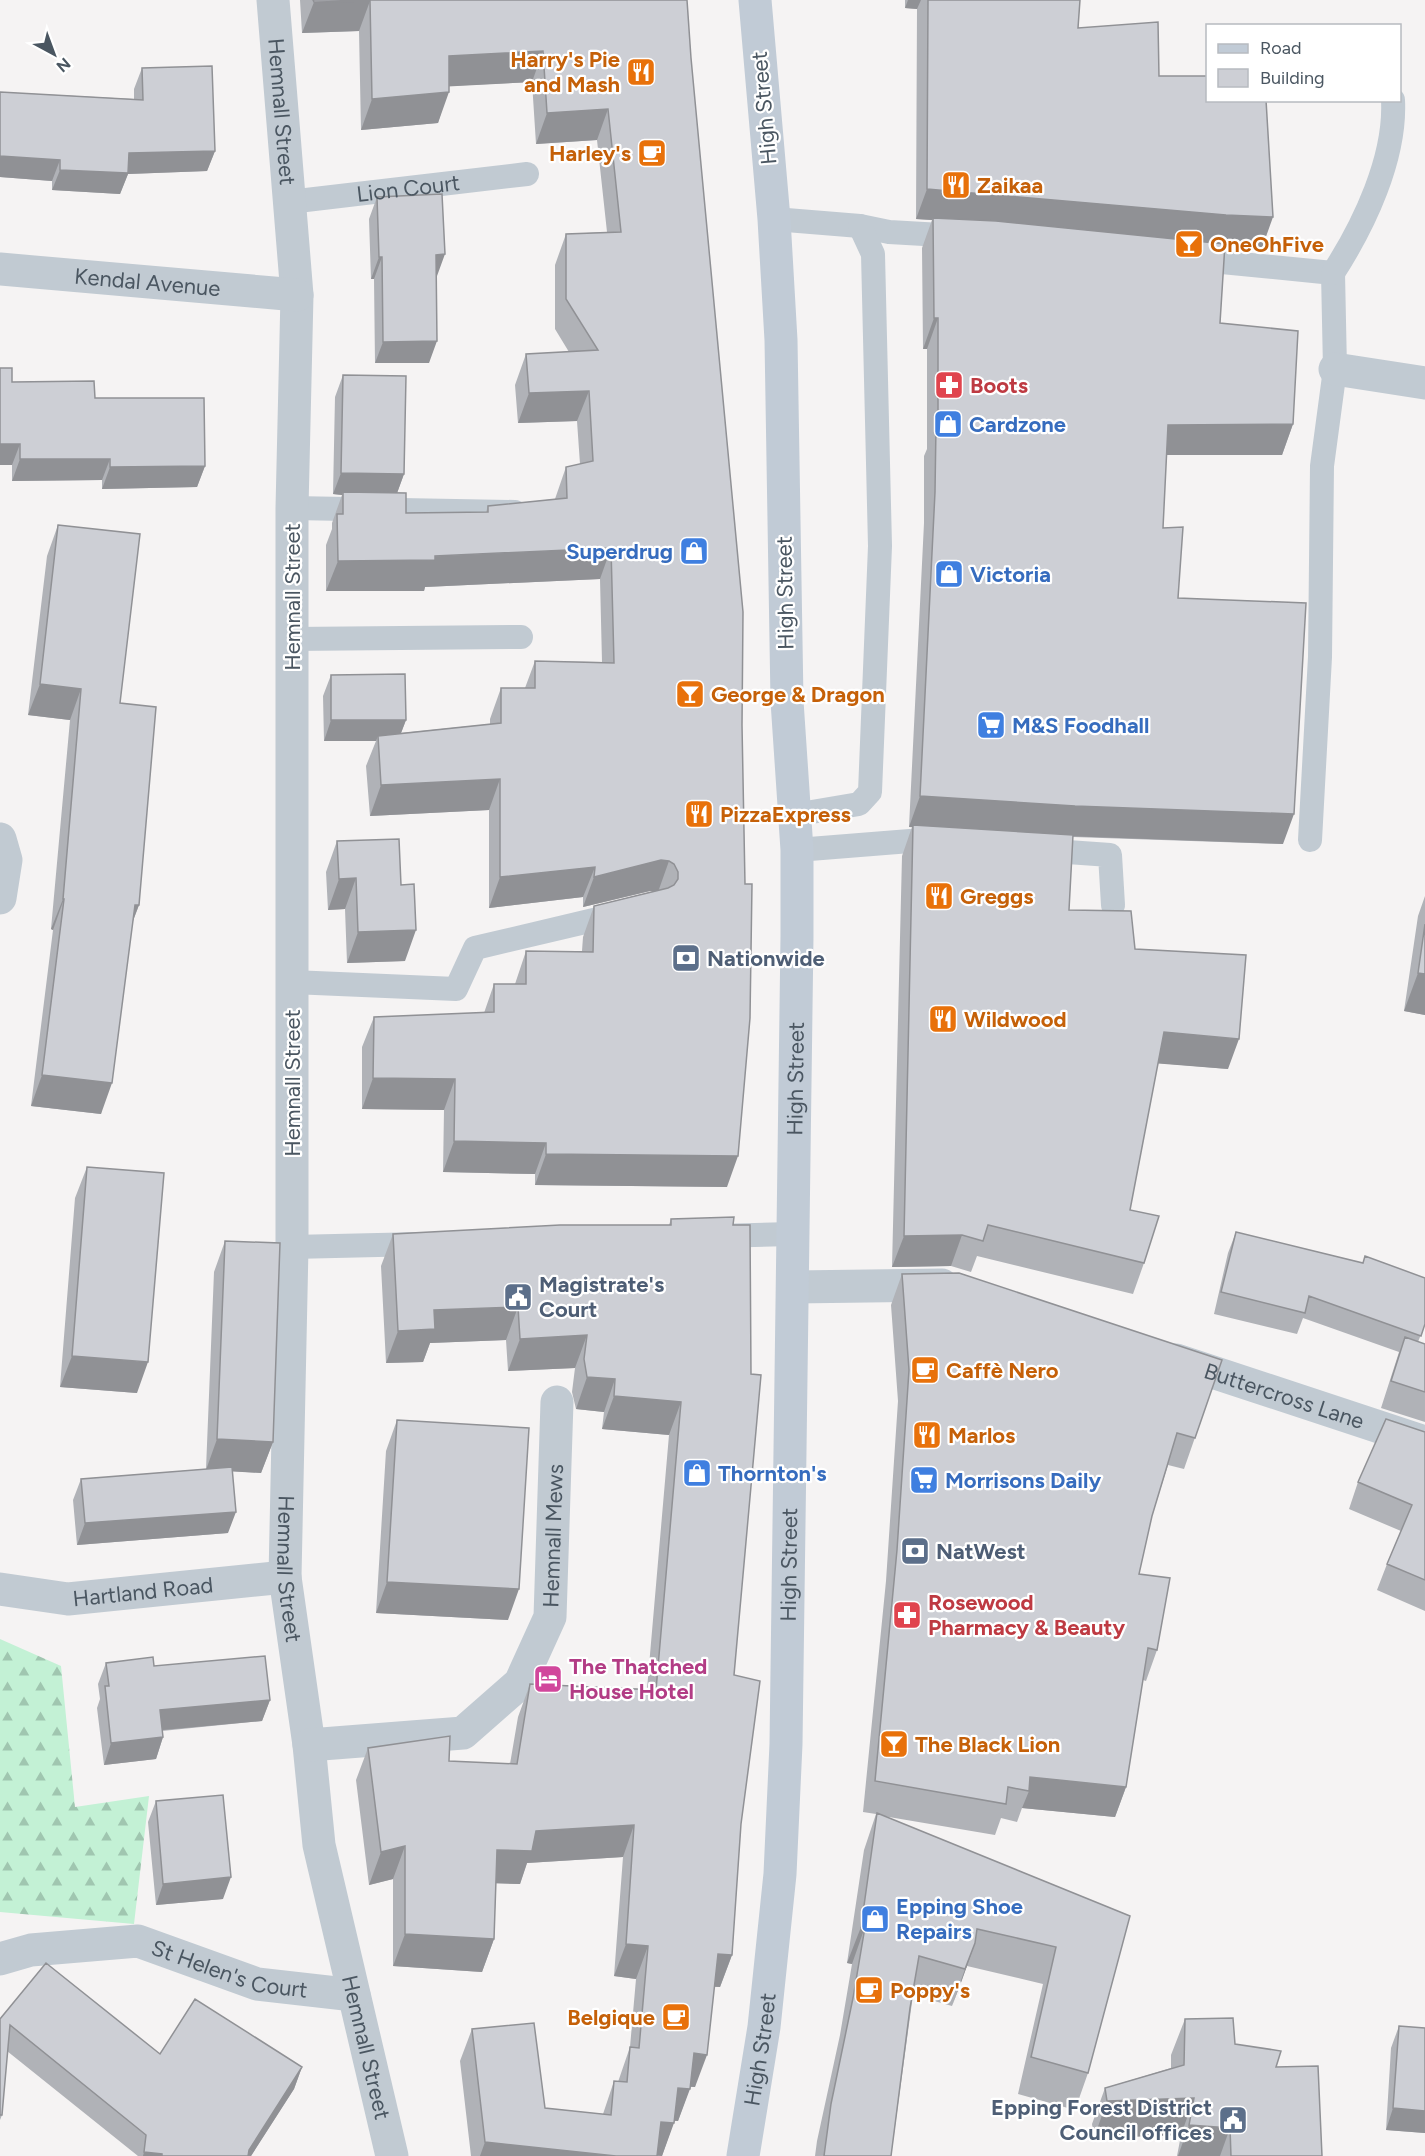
<svg xmlns="http://www.w3.org/2000/svg" width="1425" height="2156" viewBox="0 0 1425 2156" font-family="Figtree,sans-serif">
  <style>
    .forest { fill: url(#forest-firs) }
    .lines { fill: none; stroke-linecap: round; stroke-linejoin: round }
    .lane { stroke: #c1cad2; stroke-width: 24 }
    .street { stroke: #c1cad2; stroke-width: 33 }
    .secondary { stroke: #c1cbd6; stroke-width: 33 }
    .wall { fill: #b0b2b7 }
    .shaded-wall { fill: #909195 }
    .building { fill: #cdcfd5; stroke: #909195; stroke-width: 1.5 }
    .labels { text-anchor: middle; dominant-baseline: central; stroke-width: 4.5; stroke-linejoin: round; paint-order: stroke }
    .food-label { font-size: 22px; font-weight: bold; fill: #c56008; stroke: #fff; text-anchor: start }
    .street-label { font-size: 22px; fill: #4a5661; stroke: #fff }
    .health-label { font-size: 22px; font-weight: bold; fill: #be3a42; stroke: #fff; text-anchor: start }
    .shop-label { font-size: 22px; font-weight: bold; fill: #366cbe; stroke: #fff; text-anchor: start }
    .service-label { font-size: 22px; font-weight: bold; fill: #4e5e75; stroke: #fff; text-anchor: start }
    .hotel-label { font-size: 22px; font-weight: bold; fill: #b23c85; stroke: #fff; text-anchor: start }
  </style>
  <defs>
    <pattern id="forest-firs" width="22" height="20" patternUnits="userSpaceOnUse" patternTransform="scale(1.5)"><rect width="22" height="20" fill="#c3f1d5"/><path d="M5 1l3.5 6h-7zM16 11l3.5 6h-7z" fill="#a0c6b0"/></pattern>
  </defs>
  <rect width="100%" height="100%" fill="#f5f3f3"/>
  <path class="forest" d="M0 1639 61 1666 75 1807 149 1796 134 1924 0 1912Z"/>
  <g class="lines">
    <g class="lane">
      <path id="s1" d="M289 202 527 174"/>
      <path d="M774 219 860 226 889 232 959 236"/>
      <path d="M1191 259 1333 273 1335 369 1322 466 1320 657 1310 840"/>
      <path d="M1333 273C1364 225 1396 158 1393 100"/>
      <path d="M292 508 515 512"/>
      <path d="M292 639 521 637"/>
      <path d="M794 815 859 804 870 792 880 546 873 254 860 226"/>
      <path d="M797 850 910 841 939 843"/>
      <path d="M1039 850 1110 855 1113 905"/>
      <path d="M292 982 456 989 475 948 619 914"/>
      <path d="M716 1236 792 1234"/>
      <path d="M292 1247 421 1244"/>
    </g>
    <g class="street">
      <path id="s2" d="M273 0 297 295 292 508V1247L285 1577 309 1745 319 1845 392 2156"/>
      <path id="s3" d="M0 269 297 295"/>
      <path d="M1335 369 1425 383"/>
      <path d="M0 839 6 860 0 898"/>
      <path d="M794 1287 942 1285"/>
      <path id="s4" d="M1176 1360 1425 1442"/>
      <path id="s5" d="M0 1589 68 1599 285 1577"/>
      <path id="s6" d="M309 1745 463 1733 520 1683 550 1617 557 1402"/>
      <path id="s7" d="M0 1959 31 1950 138 1941 257 1984 354 1995"/>
    </g>
    <path class="secondary" id="s8" d="M743 2156 764 2027 780 1874 786 1744 797 936V850L787 701 781 340 774 219 755 0"/>
  </g>
  <path class="wall" d="M300 0H687L727 1187 535 1185V1174L443 1172 444 1110 362 1109V1047L374 1017 484 1013 494 984H515L526 951H582L583 937 594 906 654 891H650L583 907V897L489 908V810L370 816 366 766 376 741H324L323 696 331 675 406 720 401 733 490 724V719L501 688H525L535 661 602 662 600 579 425 587 424 591H326V545L332 529V523L342 495 333 494 335 397 343 375 404 474 397 493 406 513 486 512 488 506 555 499 566 467 580 464 577 421 518 423 515 385 526 354 569 352 555 329V265L566 234 607 232 597 140 536 144 532 82 449 86 438 123 361 130 359 31 302 33Z
    M905 0H1080L1078 28 1159 76 1262 248 1225 246 1220 323 1293 424 1282 455H1166L1163 528 1178 598 1283 844 1073 837 1069 910 1135 949 1228 1069 1158 1063 1130 1210 1144 1263 1133 1294 977 1256 971 1272 951 1266 892 1267 902 856 912 827H909L924 523V456L927 449V349H923L922 248 932 220 916 219 917 9 905 8Z
    M142 68 215 151 207 171 128 174 120 194 52 190V181L0 177V92L134 99V89Z
    M377 197 437 276 429 363H375L374 279H371L369 219Z
    M0 368 12 382 95 398 205 466 197 487 102 489V480L12 481V465H0Z
    M58 525 120 703 139 905 133 921 101 1114 31 1106 53 930 51 929 70 720 28 715 47 556Z
    M337 841 401 885 405 961 347 963 345 909 328 910 326 872Z
    M1425 896V1015L1404 1011 1418 916Z
    M87 1167 137 1393 60 1387 75 1198Z
    M671 1219 733 1225 734 1675 741 1824 732 1955 720 1987H714L695 2087H690L678 2121H674L662 2156H471L460 2061 472 2029 545 2108 603 2114 614 2081 618 2082 630 2047 636 1979 614 1976 623 1857 527 1863 520 1884 496 1883 494 1939 482 1972 393 1966V1879L369 1885 356 1780 368 1748 449 1761 510 1764 518 1717 530 1684 647 1689 669 1435 602 1429 604 1412 576 1409 572 1392 575 1368 508 1371 506 1340 430 1343 423 1362 386 1363 381 1266 393 1234 669 1225Z
    M1236 1232 1363 1263 1425 1324 1418 1342 1425 1344V1422L1381 1408 1399 1352 1303 1318 1297 1334 1214 1314 1228 1253Z
    M225 1241 273 1442 261 1473 232 1471 228 1533 77 1545 73 1500 81 1479 206 1469 214 1272Z
    M902 1274 1222 1360 1184 1469 1168 1465 1152 1516 1139 1574 1157 1650 1146 1681 1143 1680 1126 1787 1115 1817 1022 1808 1017 1822 1001 1818 995 1835 883 1816 1130 1916 1088 2073 1075 2110 1018 2094 1043 1984 967 1966 952 2006 913 1995 891 2156H815L817 2141 840 2035 852 1964 847 1963 864 1850 876 1814 863 1812 886 1581 898 1401 891 1305Z
    M397 1420 508 1620 376 1613 386 1451Z
    M1425 1432V1611L1377 1590 1387 1564 1401 1531 1349 1509 1358 1482Z
    M106 1663 154 1666 270 1700 262 1721 162 1731 163 1737 156 1759 104 1765 97 1708 100 1699 98 1684Z
    M156 1801 223 1899 156 1905 148 1822Z
    M0 2019 160 2054 302 2067 294 2089 251 2156H138L7 2051 2 2115 0 2120Z
    M1185 2019 1235 2044 1276 2067 1322 2156H1177L1181 2135 1094 2138 1092 2124 1105 2088 1171 2068V2055Z
    M1399 2026 1425 2028V2133L1386 2130 1391 2048Z"/>
  <path class="shaded-wall" d="M908 0H921L917 9 905 8Z
    M370 1 359 31 302 33 314 2Z
    M543 51 532 82 438 87 449 56Z
    M449 92 438 123 361 130 372 99Z
    M608 109 597 140 536 144 547 113Z
    M215 151 207 171 128 174 120 194 52 190 60 170 129 153Z
    M0 156 60 160 52 181 0 177Z
    M927 189 1273 217 1262 248 1215 246 933 218 932 220 916 219Z
    M445 254 437 276H428L436 255Z
    M379 257H382L374 279H371Z
    M934 318H938L927 349H923Z
    M437 341 429 363H375L383 342Z
    M589 391 577 421 518 423 529 393Z
    M1293 424 1282 455H1156L1168 425Z
    M0 444H20L12 465H0Z
    M20 459H110L102 480 12 481Z
    M205 466 197 487 102 489 110 467Z
    M341 473 404 474 396 496 343 492 342 495 333 494Z
    M611 548 600 579 425 587 424 591H326L338 561Z
    M40 684 81 689 70 720 28 715Z
    M331 720H406L398 741 378 736 376 741H324Z
    M500 779 489 810 370 816 381 785Z
    M920 796 1294 814 1283 844 1064 836 909 827Z
    M661 860 669 861 658 892 650 891 583 907 594 877Z
    M595 867 583 897 489 908 500 877Z
    M356 878 345 909 328 910 339 879Z
    M63 899H64L53 930 51 929Z
    M135 905H139L127 936Z
    M416 930 405 961 347 963 358 932Z
    M1418 973 1425 974V1015L1404 1011Z
    M1164 1032 1239 1039 1228 1069 1152 1063Z
    M42 1075 112 1083 101 1114 31 1106Z
    M373 1078 455 1079 444 1110 362 1109Z
    M454 1141 546 1143 535 1174 443 1172Z
    M546 1154 738 1156 727 1187 535 1185Z
    M962 1235 951 1266 892 1267 904 1236Z
    M518 1307 506 1340 430 1343 423 1362 386 1363 398 1331 434 1310Z
    M587 1335 575 1368 508 1371 520 1339Z
    M72 1356 148 1362 137 1393 60 1387Z
    M587 1377 615 1379 604 1412 576 1409Z
    M614 1396 681 1402 669 1435 602 1429Z
    M217 1439 273 1442 261 1473 206 1470Z
    M236 1512 228 1533 77 1545 85 1523Z
    M387 1582 519 1589 508 1620 376 1613Z
    M270 1700 262 1721 152 1731 160 1710Z
    M163 1737 156 1759 104 1765 111 1743Z
    M1030 1777 1126 1787 1115 1817 1022 1808 1029 1791Z
    M634 1825 623 1857 527 1863 520 1884 485 1883 497 1850 536 1831Z
    M405 1846 393 1879 369 1885 381 1852Z
    M231 1877 223 1899 156 1905 163 1884Z
    M861 1927H865L852 1964 847 1963Z
    M405 1934 494 1939 482 1972 393 1966Z
    M975 1943 962 1980 952 2006 965 1969Z
    M626 1944 648 1946 636 1979 614 1976Z
    M718 1954 732 1955 720 1987 706 1986Z
    M694 2053 707 2055 695 2087 682 2086Z
    M302 2067 294 2089 251 2156H247L249 2150Z
    M678 2088 690 2089 678 2121 666 2120Z
    M1194 2098 1181 2135 1094 2138 1107 2101Z
    M1393 2108 1425 2111V2133L1386 2130Z
    M661 2122 674 2123 662 2156 649 2155Z
    M1189 2125 1230 2128 1220 2156H1178Z
    M485 2142 616 2156H480Z
    M144 2152 162 2154V2156H143Z"/>
  <path class="building" d="M313 0H687L691 58 743 612 742 725 745 884H752L750 1018 738 1156 546 1154V1143L454 1141 455 1079 373 1078 374 1017 494 1012V984H526V951L593 952 594 906 668 888 674 885 678 879V872L674 864 669 861 661 860 594 877 595 867 500 877V779L381 785 378 736 501 723V688H535V661L614 663 611 548 435 556V560L338 561 337 514H343V492L406 493V513L488 512V506L567 498 566 467 593 461 589 391 529 393 526 354 598 350 566 299V234L621 232 608 109 547 113 543 51 449 56V92L372 99 370 1 314 2Z
    M928 0H1080L1078 28 1158 22 1159 76H1208V100H1266L1273 217 1226 215 927 189Z
    M212 66 215 151 129 153 128 173 60 170V160L0 156V92L143 100 142 68Z
    M442 194 445 254 436 255 437 341 383 342 382 257H379L377 197Z
    M933 218 996 221 1225 244 1220 323 1298 331 1293 424 1168 425 1163 528 1183 527 1178 598 1306 603 1294 814 1075 806 920 796 935 492 936 426 938 424V318H934Z
    M0 368H12V382L94 381 95 398H204L205 466 110 467V459H20V444H0Z
    M343 375 406 376 404 474 341 473Z
    M58 525 140 534 120 703 156 707 139 905H135L112 1083 42 1075 64 899H63L81 689 40 684Z
    M405 674 406 720H331V675Z
    M913 825 1073 835 1069 910 1131 911 1135 949 1246 955 1239 1039 1164 1032 1130 1210 1159 1216 1144 1263 988 1225 983 1241 962 1235 904 1236Z
    M399 839 401 885 414 884 416 930 358 932 356 878 339 879 337 841Z
    M1425 924V974L1418 973Z
    M87 1167 164 1173 148 1362 72 1356Z
    M734 1217 733 1225H750L751 1374 761 1375 734 1675 760 1681 741 1824 732 1955 718 1954 707 2055 694 2053 690 2089 678 2088 674 2123 661 2122 657 2156H616L485 2142 472 2029 534 2023 545 2108 611 2115 614 2081 627 2082 630 2047 639 2048 648 1946 626 1944 634 1825 536 1831 532 1851 497 1850 494 1939 405 1934V1846L381 1852 368 1748 450 1736 449 1761 517 1764 530 1684 656 1690 681 1402 614 1396 615 1379 587 1377 584 1359 587 1335 520 1339 518 1307 434 1310 435 1329 398 1331 393 1234 560 1225H671V1219Z
    M1236 1232 1363 1263 1365 1256 1425 1278V1324L1421 1336 1309 1296 1305 1313 1221 1292Z
    M225 1241 280 1243 273 1442 217 1439Z
    M959 1273 1222 1360 1195 1438 1177 1433 1152 1516 1139 1574 1170 1578 1157 1650 1148 1648 1126 1787 1030 1777 1029 1791 1008 1787 1006 1804 875 1781 897 1550 909 1370 902 1274Z
    M1405 1337 1425 1344V1392L1391 1381Z
    M1386 1419 1425 1432V1580L1387 1564 1412 1505 1358 1482Z
    M397 1420 529 1428 519 1589 387 1582Z
    M232 1467 236 1512 85 1523 81 1479Z
    M265 1656 270 1700 160 1710 163 1737 111 1743 105 1686H109L106 1663 153 1657 154 1666Z
    M223 1795 231 1877 163 1884 156 1801Z
    M877 1813 1130 1916 1088 2073 1031 2057 1056 1947 977 1929 975 1943 965 1969 919 1956 910 2008 891 2156H824L831 2104 853 1998 865 1927H861Z
    M46 1963 160 2054 195 1999 302 2067 249 2150 248 2156H162V2154L144 2152 146 2135 10 2025 2 2115H0V2019Z
    M1233 2018 1235 2044 1281 2051 1276 2067 1318 2066 1322 2156H1231L1230 2128 1189 2125 1194 2098 1107 2101 1105 2088 1184 2065 1185 2019Z
    M1399 2026 1425 2028V2111L1393 2108Z"/>
  <defs>
    <g id="restaurant-square" transform="scale(1.5)"><rect x="-9" y="-9" width="18" height="18" rx="4" fill="#e8710a" stroke="#fff"/><path d="M-5-6h1v4h1v-4h1v4h1v-4h1v5L-1.5 .5V6h-2V.5L-5-1ZM5-6V6H3V1.5H1.5Q1.5-4 5-6Z" fill="#fff"/></g>
    <g id="cafe-square" transform="scale(1.5)"><rect x="-9" y="-9" width="18" height="18" rx="4" fill="#e8710a" stroke="#fff"/><path d="M-5.5-4.5H6V0H3Q3 3.5 0 3.5H-2.5Q-5.5 3.5-5.5 0ZM3-3.2v2h1.7v-2ZM-6 4.5H4V6H-6Z" fill="#fff"/></g>
    <g id="bar-square" transform="scale(1.5)"><rect x="-9" y="-9" width="18" height="18" rx="4" fill="#e8710a" stroke="#fff"/><path d="M-6-5H6L.8 .8V4.5H3.5V6h-7V4.5H-.8V.8Z" fill="#fff"/></g>
    <g id="pharmacy-square" transform="scale(1.5)"><rect x="-9" y="-9" width="18" height="18" rx="4" fill="#e0444e" stroke="#fff"/><path d="M-2-6h4v4h4v4h-4v4h-4v-4h-4v-4h4Z" fill="#fff"/></g>
    <g id="shop-square" transform="scale(1.5)"><rect x="-9" y="-9" width="18" height="18" rx="4" fill="#3f7fe0" stroke="#fff"/><path d="M-5-2.5h2.3a2.7 3.5 0 0 1 5.4 0H5L5.5 6h-11ZM-1.5-2.5h3a1.5 2.3 0 0 0-3 0Z" fill="#fff"/></g>
    <g id="supermarket-square" transform="scale(1.5)"><rect x="-9" y="-9" width="18" height="18" rx="4" fill="#3f7fe0" stroke="#fff"/><path d="M-6-5.5h2.5l.6 2H6L4.5 2H-2.5L-4.4-4H-6ZM-1.5 3.2a1.3 1.3 0 1 0 .1 0ZM3 3.2a1.3 1.3 0 1 0 .1 0Z" fill="#fff"/></g>
    <g id="bank-square" transform="scale(1.5)"><rect x="-9" y="-9" width="18" height="18" rx="4" fill="#5c6f8a" stroke="#fff"/><path d="M-6-4H6V4H-6ZM0-2.3a2.3 2.3 0 1 0 0 4.6a2.3 2.3 0 1 0 0-4.6Z" fill="#fff"/></g>
    <g id="civic-square" transform="scale(1.5)"><rect x="-9" y="-9" width="18" height="18" rx="4" fill="#5c6f8a" stroke="#fff"/><path d="M-.6-6.5H3V-4.5H.6V-3L4-1V1h2V6H-6V1h2V-1L-.6-3ZM-1.2 2.5V6h2.4V2.5Z" fill="#fff"/></g>
    <g id="hotel-square" transform="scale(1.5)"><rect x="-9" y="-9" width="18" height="18" rx="4" fill="#d1479c" stroke="#fff"/><path d="M-6-4.5h1.5V1H6V5H4.5V3h-9V5H-6ZM-4 0a1.8 1.8 0 1 1 3.6 0ZM.5 0V-2.5h3Q6-2.5 6 0Z" fill="#fff"/></g>
  </defs>
  <g fill-rule="evenodd">
    <use href="#restaurant-square" x="641" y="72"/>
    <use href="#cafe-square" x="652" y="153"/>
    <use href="#restaurant-square" x="956" y="185"/>
    <use href="#bar-square" x="1189" y="244"/>
    <use href="#pharmacy-square" x="949" y="385"/>
    <use href="#shop-square" x="948" y="424"/>
    <use href="#shop-square" x="694" y="551"/>
    <use href="#shop-square" x="949" y="574"/>
    <use href="#bar-square" x="690" y="694"/>
    <use href="#supermarket-square" x="991" y="725"/>
    <use href="#restaurant-square" x="699" y="814"/>
    <use href="#restaurant-square" x="939" y="896"/>
    <use href="#bank-square" x="686" y="958"/>
    <use href="#restaurant-square" x="943" y="1019"/>
    <use href="#civic-square" x="518" y="1297"/>
    <use href="#cafe-square" x="925" y="1370"/>
    <use href="#restaurant-square" x="927" y="1435"/>
    <use href="#shop-square" x="697" y="1473"/>
    <use href="#supermarket-square" x="924" y="1480"/>
    <use href="#bank-square" x="915" y="1551"/>
    <use href="#pharmacy-square" x="907" y="1615"/>
    <use href="#hotel-square" x="548" y="1679"/>
    <use href="#bar-square" x="894" y="1744"/>
    <use href="#shop-square" x="875" y="1919"/>
    <use href="#cafe-square" x="869" y="1990"/>
    <use href="#cafe-square" x="676" y="2017"/>
    <use href="#civic-square" x="1233" y="2120"/>
  </g>
  <g class="labels">
    <g class="food-label">
      <text x="620" y="59" text-anchor="end">Harry's Pie<tspan x="620" dy="25">and Mash</tspan></text>
      <text x="631" y="153" text-anchor="end">Harley's</text>
      <text x="977" y="185">Zaikaa</text>
      <text x="1210" y="244">OneOhFive</text>
      <text x="711" y="694">George &amp; Dragon</text>
      <text x="720" y="814">PizzaExpress</text>
      <text x="960" y="896">Greggs</text>
      <text x="964" y="1019">Wildwood</text>
      <text x="946" y="1370">Caffè Nero</text>
      <text x="948" y="1435">Marlos</text>
      <text x="915" y="1744">The Black Lion</text>
      <text x="890" y="1990">Poppy's</text>
      <text x="655" y="2017" text-anchor="end">Belgique</text>
    </g>
    <g class="street-label">
      <text transform="translate(764 108) rotate(-95)">High Street</text>
      <text stroke="none"><textPath href="#s2" startOffset="112">Hemnall Street</textPath></text>
      <text stroke="none"><textPath href="#s1" startOffset="120">Lion Court</textPath></text>
      <text stroke="none"><textPath href="#s3" startOffset="148">Kendal Avenue</textPath></text>
      <text transform="translate(785 593) rotate(-91)">High Street</text>
      <text transform="translate(292 597) rotate(-90)">Hemnall Street</text>
      <text stroke="none"><textPath href="#s8" startOffset="1080">High Street</textPath></text>
      <text transform="translate(292 1083) rotate(-90)">Hemnall Street</text>
      <text stroke="none"><textPath href="#s4" startOffset="114">Buttercross Lane</textPath></text>
      <text stroke="none"><textPath href="#s6" startOffset="384">Hemnall Mews</textPath></text>
      <text stroke="none"><textPath href="#s8" startOffset="594">High Street</textPath></text>
      <text stroke="none"><textPath href="#s2" startOffset="1570">Hemnall Street</textPath></text>
      <text stroke="none"><textPath href="#s5" startOffset="144">Hartland Road</textPath></text>
      <text stroke="none"><textPath href="#s7" startOffset="236">St Helen's Court</textPath></text>
      <text stroke="none"><textPath href="#s2" startOffset="2056">Hemnall Street</textPath></text>
      <text stroke="none"><textPath href="#s8" startOffset="108">High Street</textPath></text>
    </g>
    <g class="health-label">
      <text x="970" y="385">Boots</text>
      <text x="928" y="1602">Rosewood<tspan x="928" dy="25">Pharmacy &amp; Beauty</tspan></text>
    </g>
    <g class="shop-label">
      <text x="969" y="424">Cardzone</text>
      <text x="673" y="551" text-anchor="end">Superdrug</text>
      <text x="970" y="574">Victoria</text>
      <text x="1012" y="725">M&amp;S Foodhall</text>
      <text x="718" y="1473">Thornton's</text>
      <text x="945" y="1480">Morrisons Daily</text>
      <text x="896" y="1906">Epping Shoe<tspan x="896" dy="25">Repairs</tspan></text>
    </g>
    <g class="service-label">
      <text x="707" y="958">Nationwide</text>
      <text x="539" y="1284">Magistrate's<tspan x="539" dy="25">Court</tspan></text>
      <text x="936" y="1551">NatWest</text>
      <text x="1212" y="2107" text-anchor="end">Epping Forest District<tspan x="1212" dy="25">Council offices</tspan></text>
    </g>
    <g class="hotel-label">
      <text x="569" y="1666">The Thatched<tspan x="569" dy="25">House Hotel</tspan></text>
    </g>
  </g>
  <rect x="1206" y="24" width="195" height="78" fill="#ffffff" stroke="#b7bbc0" stroke-width="1.5"/>
  <rect x="1218" y="44" width="30" height="9" fill="#c1cbd6" stroke="#b7bbc0" stroke-width="1.5"/>
  <text x="1260" y="54" font-size="18" fill="#4a5661">Road</text>
  <rect x="1218" y="69" width="30" height="18" fill="#cdcfd5" stroke="#b7bbc0" stroke-width="1.5"/>
  <text x="1260" y="84" font-size="18" fill="#4a5661">Building</text>
  <g transform="translate(54 54) rotate(139)" stroke="#ffffff" stroke-width="4.5" paint-order="stroke">
  <path d="M0-4.5L10 22L0 15L-10 22Z" fill="#4a5661"/>
  <text y="-9" font-size="16" font-weight="bold" text-anchor="middle" fill="#4a5661">N</text>
  </g>
</svg>
